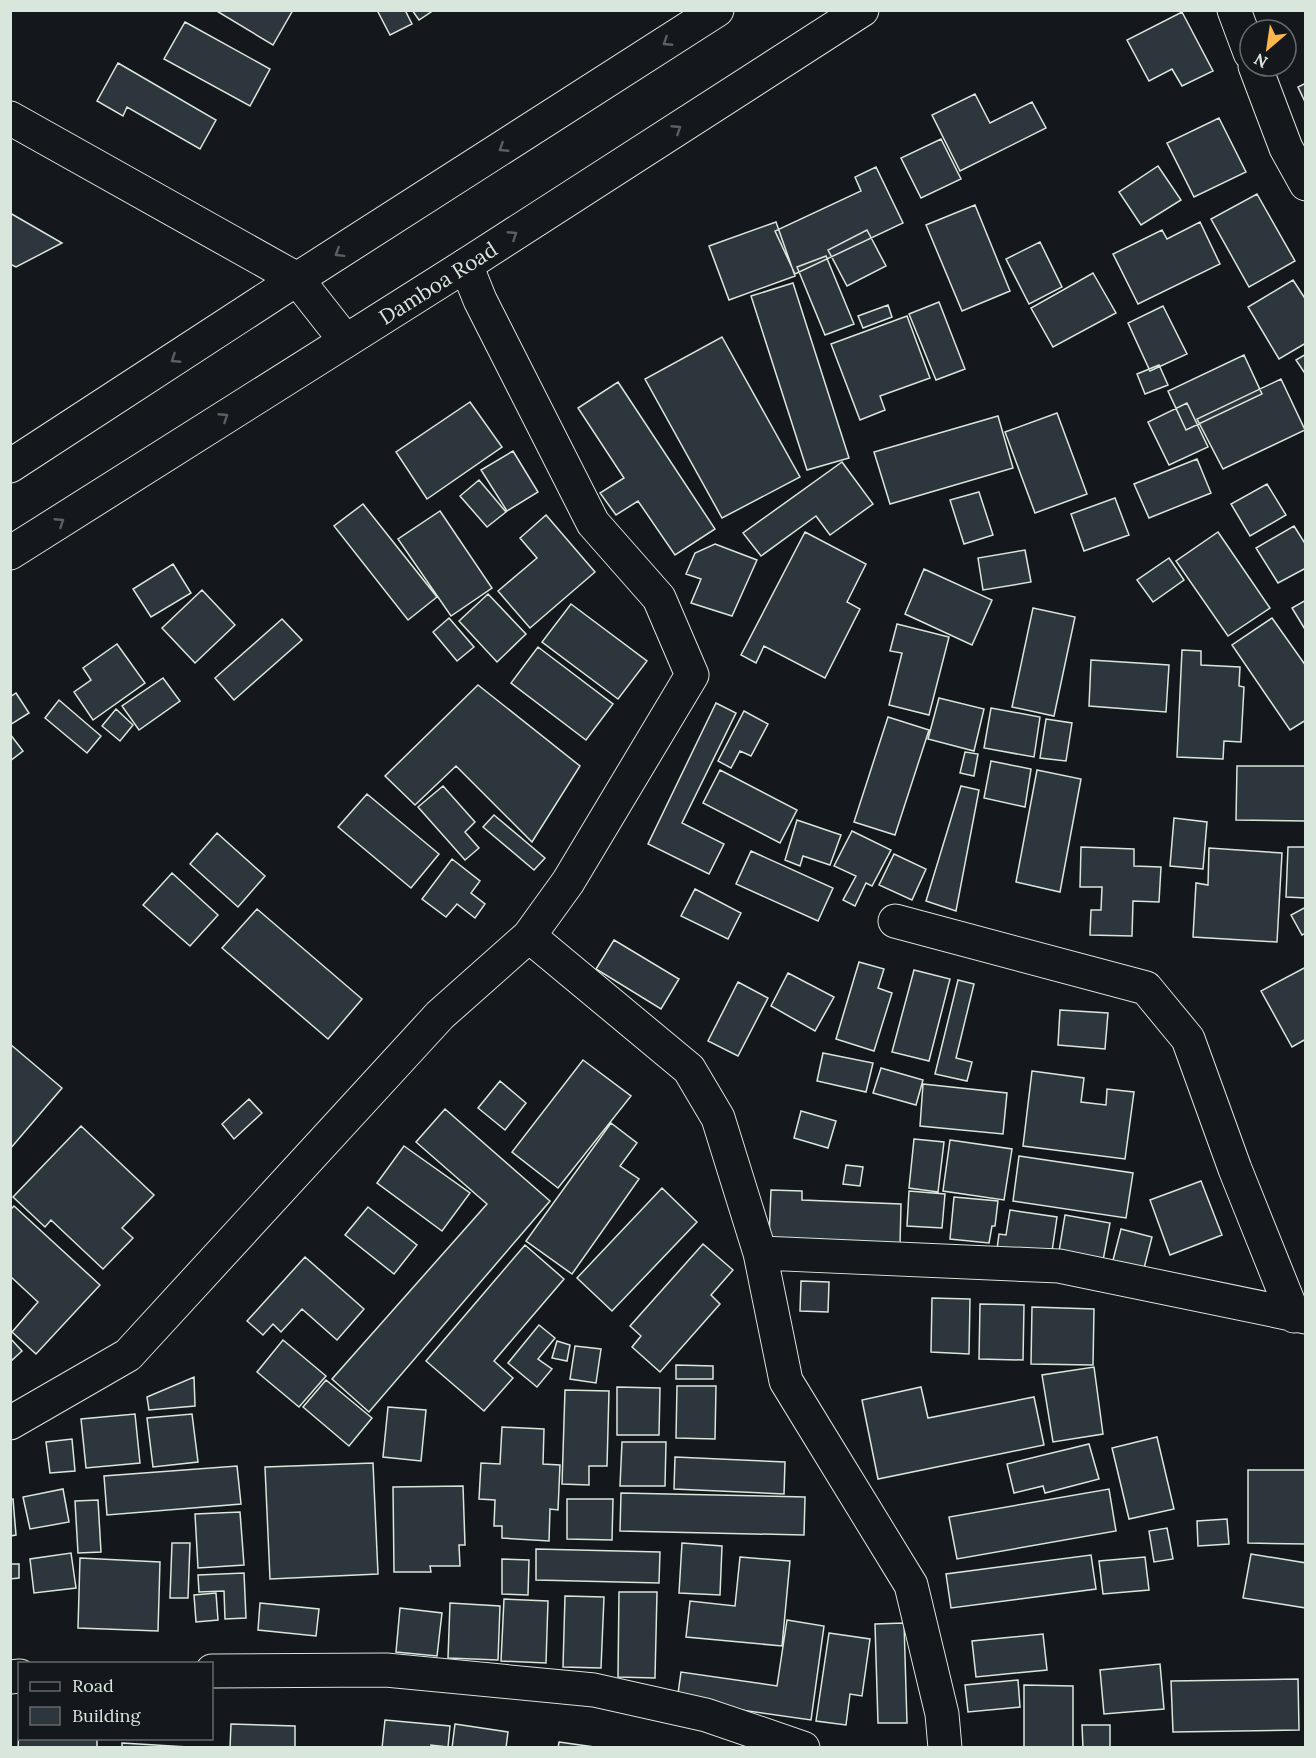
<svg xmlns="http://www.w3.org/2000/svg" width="1316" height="1758" viewBox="0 0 1316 1758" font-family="Lora,serif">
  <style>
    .building { fill: #2c363c; stroke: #d8e6dc; stroke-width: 1.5 }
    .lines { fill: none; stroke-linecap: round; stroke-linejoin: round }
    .minor-casing { stroke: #d8e6dc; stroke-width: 35 }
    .major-casing { stroke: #d8e6dc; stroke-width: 35 }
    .minor { stroke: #14181c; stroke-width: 33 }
    .major { stroke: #14181c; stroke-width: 33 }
    .oneway { stroke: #59605f }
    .labels { text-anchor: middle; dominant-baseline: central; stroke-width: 4.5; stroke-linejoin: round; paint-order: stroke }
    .street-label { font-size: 21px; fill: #d8e6dc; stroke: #14181c }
  </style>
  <rect width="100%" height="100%" fill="#14181c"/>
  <path class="building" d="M215 10H293L273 45Z
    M377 10H405L412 24 390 35Z
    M412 10H434L419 20Z
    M1182 12 1213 71 1182 86 1172 69 1149 81 1127 40Z
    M185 22 270 69 250 106 164 59Z
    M118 63 216 120 200 149 127 107 123 116 97 101Z
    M1306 83V104L1298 87Z
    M975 94 990 123 1032 102 1046 128 960 171 932 115Z
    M1219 118 1246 172 1194 197 1167 143Z
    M941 139 961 179 921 198 901 158Z
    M1158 166 1181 200 1141 225 1119 192Z
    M876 167 903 223 795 274 775 231 861 191 855 177Z
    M1257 194 1295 261 1249 287 1211 219Z
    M975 205 1010 291 962 311 926 225Z
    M10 213 62 243 16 267 10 264Z
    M776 222 795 276 729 300 709 246Z
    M1200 222 1220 264 1138 304 1113 254 1162 230 1167 239Z
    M867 230 886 266 847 286 828 250Z
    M1040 242 1062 287 1029 304 1006 259Z
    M826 256 854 324 825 335 797 267Z
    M1093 273 1116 313 1053 347 1031 308Z
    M1293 280 1306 300V343L1279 359 1248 307Z
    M793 283 849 458 807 470 751 296Z
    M939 302 965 369 936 380 909 314Z
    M888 305 892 317 863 328 858 316Z
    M1163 306 1187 354 1150 371 1128 323Z
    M907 316 930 378 880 396 885 410 860 420 831 344Z
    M722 337 800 477 722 518 645 379Z
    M1306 354V375L1296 360Z
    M1244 355 1262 394 1186 430 1168 391Z
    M1159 365 1168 385 1145 394 1137 374Z
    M1281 379 1305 430 1223 469 1197 419Z
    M618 382 715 529 675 555 638 501 616 515 600 493 624 478 578 408Z
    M470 402 502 447 427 499 396 452Z
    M1187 403 1208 447 1169 465 1148 422Z
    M1057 413 1087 494 1035 513 1005 432Z
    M998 416 1013 468 890 504 874 452Z
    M513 451 538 492 507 511 481 470Z
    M1197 459 1211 493 1149 518 1134 484Z
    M842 462 873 504 830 535 816 516 761 556 743 533Z
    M479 480 506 512 487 527 460 496Z
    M1267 484 1286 515 1250 536 1231 504Z
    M979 492 993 535 964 544 950 500Z
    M1115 498 1129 535 1084 551 1071 514Z
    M363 504 437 597 408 620 334 526Z
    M440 511 492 588 451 616 398 539Z
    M546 515 595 572 530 628 498 591 537 558 520 538Z
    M1294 526 1306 545V568L1278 583 1256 548Z
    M805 532 866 564 847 602 860 609 825 678 764 646 756 663 741 655Z
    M1218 532 1270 608 1228 636 1176 561Z
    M715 544 757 560 732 616 691 603 701 579 686 574 695 553Z
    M1025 550 1031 582 983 590 978 558Z
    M1169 558 1184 580 1153 602 1137 580Z
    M173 564 191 593 151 617 133 589Z
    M924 569 992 600 972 645 905 614Z
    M202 590 235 625 195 663 162 628Z
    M488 594 526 634 497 662 459 621Z
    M1306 600V631L1292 608Z
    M571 604 647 661 618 699 542 642Z
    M1033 608 1075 617 1054 716 1012 707Z
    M449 618 474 647 457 661 433 632Z
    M1272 618 1306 666V720L1290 730 1232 645Z
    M282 619 302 640 234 700 215 678Z
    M897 624 949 637 929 715 889 705 902 653 890 651Z
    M117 644 145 683 93 720 74 692 91 680 83 668Z
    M538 647 613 704 586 740 511 683Z
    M1182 650 1201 651V665L1240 667 1239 686 1244 687 1241 742 1224 741 1223 759 1177 757Z
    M1091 660 1169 665 1166 712 1089 706Z
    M163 678 180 701 139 730 122 706Z
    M478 685 580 766 532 842 456 766 415 805 385 776Z
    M16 693 29 713 10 725V697Z
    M939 698 984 709 974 751 928 739Z
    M59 700 101 736 87 753 45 718Z
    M716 703 736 713 682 823 724 844 709 874 648 844Z
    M991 708 1040 717 1034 757 984 748Z
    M116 709 133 725 120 741 102 726Z
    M744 711 768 724 751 756 740 751 731 768 718 761Z
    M888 717 929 730 895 835 854 822Z
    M1046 719 1072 723 1066 761 1040 758Z
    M10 734 23 751 10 761Z
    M965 752 978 754 974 776 960 773Z
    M991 761 1031 769 1025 807 984 798Z
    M1237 766H1306V821L1236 820Z
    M720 770 797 810 780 843 703 803Z
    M1037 770 1081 779 1060 892 1016 882Z
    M443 786 475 822 465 832 479 848 465 860 418 807Z
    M961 786 979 790 956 911 926 901Z
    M367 794 439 854 411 888 338 827Z
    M494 815 545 858 534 870 483 827Z
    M1174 818 1207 822 1203 869 1170 866Z
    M797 820 841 835 830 865 803 856 800 866 785 860Z
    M852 831 891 850 872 886 866 883 855 906 843 900 856 876 834 866Z
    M217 833 265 876 238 907 190 864Z
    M1081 847 1134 849V866L1161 867 1159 902 1133 901 1132 936 1090 935 1091 910H1101L1102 887H1080Z
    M1288 847H1306V898L1286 897Z
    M1209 848 1282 853 1277 942 1193 937 1196 883 1208 885Z
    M751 851 833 888 818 921 736 884Z
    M894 854 926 869 912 900 879 885Z
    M452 859 480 881 471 893 485 904 475 918 457 904 446 917 422 899Z
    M172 873 218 915 190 946 143 905Z
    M695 889 741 913 728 939 681 916Z
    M1306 907V933L1302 935 1291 915Z
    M257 909 362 999 328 1039 222 948Z
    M614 940 679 979 661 1009 596 969Z
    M859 962 884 969 878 988 892 993 874 1051 836 1039Z
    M1306 967V1039L1292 1047 1261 991Z
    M914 970 950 979 929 1061 892 1052Z
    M788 973 834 997 815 1031 771 1006Z
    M958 980 974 984 956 1058 972 1062 967 1081 935 1074Z
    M738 982 768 998 738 1056 708 1041Z
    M1060 1010 1108 1013 1105 1049 1058 1045Z
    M10 1044 62 1088 10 1149Z
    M823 1053 873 1063 866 1092 817 1081Z
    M583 1060 631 1096 558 1188 512 1152Z
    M881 1068 923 1080 916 1105 873 1093Z
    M1032 1071 1084 1078 1081 1102 1106 1105 1107 1089 1134 1092 1125 1159 1023 1146Z
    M500 1081 526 1103 505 1130 478 1108Z
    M923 1084 1007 1093 1003 1134 920 1126Z
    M249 1099 262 1113 234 1139 222 1124Z
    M445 1109 550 1201 369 1412 332 1379 487 1204 416 1142Z
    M801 1111 836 1121 828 1148 794 1138Z
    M611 1123 637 1143 620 1166 639 1179 572 1274 526 1241Z
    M81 1126 154 1195 122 1228 133 1238 103 1269 51 1220 45 1227 13 1197Z
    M914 1139 944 1142 938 1192 909 1188Z
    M950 1140 1012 1149 1004 1200 943 1191Z
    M404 1146 470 1193 442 1231 377 1183Z
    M1019 1156 1133 1173 1126 1218 1013 1201Z
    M846 1165 863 1167 860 1186 843 1184Z
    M1201 1181 1222 1235 1170 1255 1150 1200Z
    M662 1188 697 1222 612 1311 577 1278Z
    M771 1190 802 1191V1200L901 1204 900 1245 769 1239Z
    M909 1191 945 1194 942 1228 907 1226Z
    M954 1197 998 1201 995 1226H992L989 1243 950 1239Z
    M14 1206 100 1285 36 1354 12 1332 38 1302 10 1276V1210Z
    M368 1207 417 1245 394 1274 345 1235Z
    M1010 1210 1057 1217 1051 1258 997 1249 999 1234 1006 1235Z
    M1065 1215 1110 1223 1102 1266 1058 1258Z
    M1121 1229 1152 1237 1142 1276 1111 1268Z
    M703 1244 733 1270 711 1295 720 1304 660 1372 632 1347 641 1336 630 1326Z
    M525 1245 564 1279 494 1361 513 1378 484 1411 426 1361Z
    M305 1257 364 1309 337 1340 302 1309 281 1332 273 1324 263 1335 247 1321Z
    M801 1281 829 1282 828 1312 800 1311Z
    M932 1298 970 1299 969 1354 931 1352Z
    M980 1304 1024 1305 1023 1360 979 1359Z
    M1032 1307 1094 1309 1093 1365 1031 1364Z
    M539 1325 555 1338 538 1359 552 1369 537 1387 508 1363Z
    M10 1338 22 1351 10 1362Z
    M283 1340 326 1376 299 1407 257 1372Z
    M557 1341 570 1345 567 1361 552 1358Z
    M575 1346 601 1349 596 1383 570 1379Z
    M676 1365 713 1366V1379H676Z
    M1094 1367 1103 1434 1053 1442 1042 1375Z
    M194 1377 195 1406 149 1410 147 1397Z
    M326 1380 372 1418 349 1446 303 1407Z
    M677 1386H716L715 1439 676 1438Z
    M617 1387 660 1388 659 1435H617Z
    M921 1387 928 1418 1034 1397 1044 1445 878 1479 862 1400Z
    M565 1390 609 1391 607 1466H589V1485L562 1484Z
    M388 1407 426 1410 421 1461 383 1457Z
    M135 1414 140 1463 86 1468 81 1419Z
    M192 1414 198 1462 153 1467 147 1418Z
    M502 1427 544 1429 543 1464 560 1465 558 1510 550 1509 549 1541 502 1538V1526H494L495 1500 479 1499 481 1463 500 1464Z
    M1157 1437 1174 1509 1129 1519 1112 1448Z
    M72 1439 75 1471 50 1473 46 1442Z
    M622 1442H666L665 1486H620Z
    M1089 1444 1099 1479 1045 1493 1043 1486 1014 1493 1007 1464Z
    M675 1457 785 1462 784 1494 674 1489Z
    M373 1463 378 1574 270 1579 265 1467Z
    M237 1466 241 1504 107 1515 104 1476Z
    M1248 1470H1306V1544L1248 1543Z
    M463 1486 465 1545H459L460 1566H430L431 1572H394L393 1487Z
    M63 1489 69 1522 30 1529 23 1497Z
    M1109 1489 1116 1531 957 1559 949 1517Z
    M621 1493 805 1497 804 1535 620 1531Z
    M13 1499 16 1535 10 1536V1500Z
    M567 1499H613L612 1540 567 1539Z
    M98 1500 101 1552 78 1553 75 1501Z
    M240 1512 244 1565 198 1568 195 1514Z
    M1227 1519 1229 1544 1198 1546 1197 1521Z
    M1167 1528 1173 1559 1154 1562 1149 1531Z
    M172 1543H190L188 1598H170Z
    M682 1543 722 1546 720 1595 679 1593Z
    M536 1549 660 1552 659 1583 536 1580Z
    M71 1553 76 1588 34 1593 30 1559Z
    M1251 1554 1306 1563V1608L1243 1598Z
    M1091 1555 1096 1589 951 1608 946 1574Z
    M740 1557 790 1561 782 1646 686 1637 690 1601 735 1606Z
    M1145 1557 1149 1590 1103 1594 1099 1561Z
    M80 1558 160 1562 158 1631 78 1628Z
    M502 1559 529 1560 528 1595 502 1594Z
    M10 1564H19V1578L10 1579Z
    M244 1573 246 1618 225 1619 224 1591 199 1592 198 1575Z
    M619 1592H657L655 1678 618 1677Z
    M216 1593 218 1620 196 1622 194 1595Z
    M565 1596 604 1597 601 1668 563 1667Z
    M504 1599 548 1601 546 1663 501 1661Z
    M260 1603 319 1609 316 1636 258 1630Z
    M450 1603 500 1606 498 1660 448 1658Z
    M400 1608 442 1613 437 1656 396 1652Z
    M787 1620 824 1626 811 1720 677 1701 681 1672 777 1686Z
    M904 1623 907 1723H878L875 1624Z
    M829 1633 870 1639 862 1696 850 1694 846 1725 816 1721Z
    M1043 1634 1047 1670 976 1677 972 1641Z
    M1160 1664 1164 1709 1104 1714 1100 1670Z
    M1298 1679 1299 1730 1173 1732 1171 1681Z
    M1018 1680 1020 1707 968 1712 965 1685Z
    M1024 1685 1073 1686V1748H1024Z
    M385 1720 450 1726 448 1747 431 1745V1748H382Z
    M231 1724 295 1726V1748H230Z
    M455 1724 508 1732 506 1748H452Z
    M1082 1725H1110V1748H1083Z
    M19 1729 20 1738H97V1748H18Z
    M559 1742 594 1747V1748H558Z
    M122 1743 205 1748H122Z"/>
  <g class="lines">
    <g class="minor-casing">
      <path id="minor" d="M1234 10 1250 53
        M1255 66 1286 148 1306 184
        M10 118 297 279 345 340
        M895 921 1146 988 1188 1039 1235 1169 1294 1316
        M529 936 689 1069 718 1118 760 1253 786 1381 911 1585 942 1714 945 1748
        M760 1253 1059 1266 1306 1317
        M10 1423 128 1355 440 1015 529 936 568 882 692 675 659 598 593 523 480 300 466 265
        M212 1671 386 1670 594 1690 706 1715 803 1748
        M10 1677 20 1676"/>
    </g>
    <g class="major-casing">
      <g id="major">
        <path d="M10 466 297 279 717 10"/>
        <path id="s1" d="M10 553 466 265 862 10"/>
      </g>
    </g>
    <use href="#minor" class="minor"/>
    <use href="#major" class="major"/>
  </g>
  <defs><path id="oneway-chevron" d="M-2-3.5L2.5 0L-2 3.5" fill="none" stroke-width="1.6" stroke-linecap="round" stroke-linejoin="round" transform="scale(1.5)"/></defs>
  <g class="oneway">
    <use href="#oneway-chevron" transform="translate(667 42) rotate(147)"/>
    <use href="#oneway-chevron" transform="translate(677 129) rotate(-33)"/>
    <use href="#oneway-chevron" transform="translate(503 148) rotate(147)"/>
    <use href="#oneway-chevron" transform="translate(513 235) rotate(-33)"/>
    <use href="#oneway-chevron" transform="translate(339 253) rotate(148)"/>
    <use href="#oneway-chevron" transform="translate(175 359) rotate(147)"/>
    <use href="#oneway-chevron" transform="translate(224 417) rotate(-33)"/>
    <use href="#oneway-chevron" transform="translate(60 522) rotate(-33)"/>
  </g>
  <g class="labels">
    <g class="street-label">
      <text stroke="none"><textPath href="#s1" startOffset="506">Damboa Road</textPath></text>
    </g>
  </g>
  <rect width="1316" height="1758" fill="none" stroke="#d8e6dc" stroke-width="24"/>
  <rect x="18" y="1662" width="195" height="78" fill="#14181c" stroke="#626a69" stroke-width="1.5"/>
  <rect x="30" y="1682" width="30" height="9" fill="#14181c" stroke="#626a69" stroke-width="1.5"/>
  <text x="72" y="1692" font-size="18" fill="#d8e6dc">Road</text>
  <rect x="30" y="1707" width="30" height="18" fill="#2c363c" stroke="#626a69" stroke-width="1.5"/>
  <text x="72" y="1722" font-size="18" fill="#d8e6dc">Building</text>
  <g transform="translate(1268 48) rotate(209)"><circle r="28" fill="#14181c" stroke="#626a69" stroke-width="1.5"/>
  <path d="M0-4.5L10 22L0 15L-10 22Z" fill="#ffb74d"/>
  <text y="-9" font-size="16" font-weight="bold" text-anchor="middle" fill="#d8e6dc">N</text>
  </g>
</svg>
